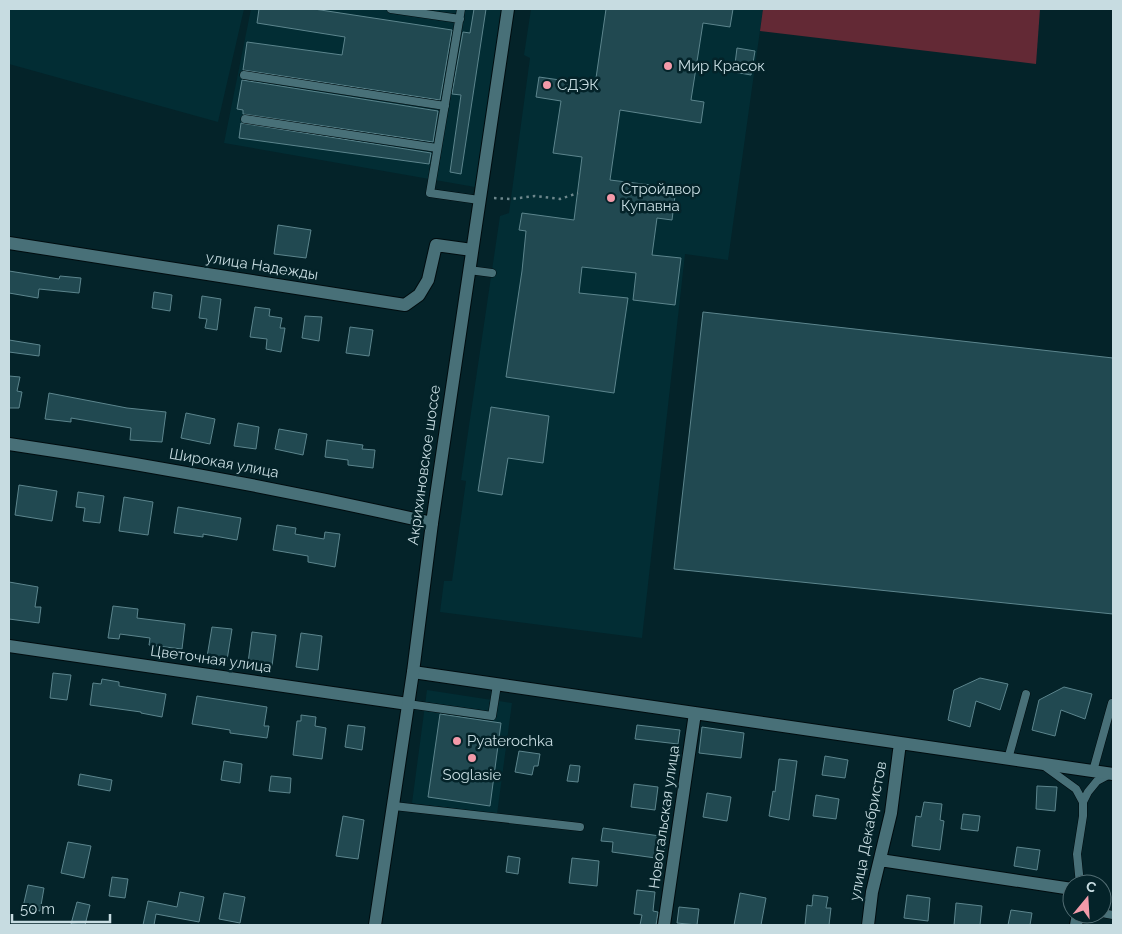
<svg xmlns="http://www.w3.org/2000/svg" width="1122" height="934" viewBox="0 0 1122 934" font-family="Raleway,sans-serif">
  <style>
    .built { fill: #022d34 }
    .green { fill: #632935 }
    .building { fill: #214951; stroke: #5c858d }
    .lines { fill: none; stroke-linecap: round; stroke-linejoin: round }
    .service-casing { stroke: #000c0f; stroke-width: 9 }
    .minor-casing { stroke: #000c0f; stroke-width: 14 }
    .secondary-casing { stroke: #000c0f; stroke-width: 14 }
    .path { stroke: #6d878c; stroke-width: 2.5; stroke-dasharray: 2.5 4; stroke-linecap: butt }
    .service { stroke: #487078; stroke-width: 8 }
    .minor { stroke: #487078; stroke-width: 12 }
    .secondary { stroke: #487078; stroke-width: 12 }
    .poi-dot { fill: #f39aa9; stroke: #042329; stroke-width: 2 }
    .labels { text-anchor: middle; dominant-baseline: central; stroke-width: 5; stroke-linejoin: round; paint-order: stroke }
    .poi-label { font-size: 15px; fill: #c7dce1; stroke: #042329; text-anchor: start }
    .street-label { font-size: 15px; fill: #c7dce1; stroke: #042329 }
  </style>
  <rect width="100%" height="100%" fill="#042329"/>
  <path class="built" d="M9 9H244L218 122 9 64Z
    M251 9H502L475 187 224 143Z
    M531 9H763L728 260 685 254 642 638 440 612 444 581H452L466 481 461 480 500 216 509 213 530 58 524 55Z
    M427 690 512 703 497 814 412 803Z"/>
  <path class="green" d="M763 9H1040L1036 64 760 31Z"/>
  <path class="building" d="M259 9H314L452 30 440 100 243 70 247 42 342 55 345 37 257 23Z
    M474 9H486L461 174 450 172 461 95 452 94 463 32 470 33Z
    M606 9H733L730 27 703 23 691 100 704 102 701 123 620 110 610 180 676 188 672 220 657 218 652 255 681 258 675 305 633 300 636 273 582 267 579 293 628 298 614 393 506 377 522 271 526 231 519 230 522 213 574 220 582 157 553 153 561 101 536 97 539 77 595 85Z
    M737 48 755 51 751 75 734 72Z
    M242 80 438 111 433 142 243 114V110L237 109Z
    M241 123 431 153 429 164 239 138Z
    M278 225 311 230 306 258 274 254Z
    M9 271 59 279 60 276 81 278 79 293 39 289 38 298 9 293Z
    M154 292 172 295 170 311 152 308Z
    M202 296 221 299 217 330 205 328 207 319 199 318Z
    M255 307 270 309 269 316 282 318 280 328H285L281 352 266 349 267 339 250 337Z
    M703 312 1113 358V614L674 569Z
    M305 316 322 317 319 341 302 338Z
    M350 327 373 330 369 356 346 353Z
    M9 340 40 345 39 356 9 352Z
    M9 376 20 377 17 391 22 392 19 408H9Z
    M49 393 127 408 166 412 162 442 130 440 131 428 71 418V422L45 419Z
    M491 407 549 416 543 463 508 458 502 495 478 491Z
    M186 413 215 419 210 444 181 438Z
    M238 423 259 427 256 449 234 446Z
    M279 429 307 434 303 455 275 449Z
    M327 440 363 445 362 449 375 450 373 468 348 465V460L325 457Z
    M19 485 57 491 52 521 15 515Z
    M78 492 104 496 100 523 83 521 85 508 76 507Z
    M124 497 153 502 148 535 119 531Z
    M178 507 241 518 237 540 203 534V537L174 533Z
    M277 525 296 528 295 534 324 539 325 532 340 534 335 567 308 562V556L273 550Z
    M9 582 38 587 35 607H41L39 623 9 619Z
    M113 606 138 609 137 618 185 624 182 649 149 645 150 638 120 634 119 639 108 638Z
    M212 627 232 629 227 660 207 657Z
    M252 632 276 635 272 666 248 663Z
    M301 633 322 636 318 670 296 667Z
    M53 673 71 675 67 700 50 698Z
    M980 678 1008 684 1000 710 976 701 970 727 948 720 954 690Z
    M102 679 119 682V686L166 694 162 717 141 713V712L90 705 93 683 101 684Z
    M1064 687 1092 694 1085 719 1061 710 1055 736 1032 730 1039 700Z
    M197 696 267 707 264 726H269L267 738 230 733V730L192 724Z
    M440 714 501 723 490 806 428 797Z
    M301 715 316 717 315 726 326 728 322 759 293 755 297 721H301Z
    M348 725 365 727 362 750 345 747Z
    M637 725 680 730 678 744 635 739Z
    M702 727 744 733 741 758 699 753Z
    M519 751 540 754 538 766H534L532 775 515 772Z
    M825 756 848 760 845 778 822 775Z
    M779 759 797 761 789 820 769 816 773 791 775 792Z
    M224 761 242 764 240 783 221 780Z
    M570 765 580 766 578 782 567 781Z
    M80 774 112 780 110 791 78 785Z
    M271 776 291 778 290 793 269 791Z
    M634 784 658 787 655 810 631 807Z
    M1037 786 1057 787 1055 811 1036 809Z
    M707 793 731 797 727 821 703 817Z
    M816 795 839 799 836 819 813 816Z
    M924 802 942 804 940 820 944 821 940 850 912 846 916 816 921 817Z
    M963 814 980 816 978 831 961 829Z
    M343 816 364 820 358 859 336 856Z
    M603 828 660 836 659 845 665 846 663 859 612 852 613 842 601 841Z
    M68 842 91 846 84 878 61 873Z
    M1017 847 1040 850 1037 870 1014 866Z
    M508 856 520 858 518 874 506 872Z
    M572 858 599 861 597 886 569 883Z
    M112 877 128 879 125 898 109 896Z
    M28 885 44 888 40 911 23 907Z
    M637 890 655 892 653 911 658 912 656 925H640L642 915 634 914Z
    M180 892 204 897 199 922 156 914 154 925H143L148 901 177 907Z
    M224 893 245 897 240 923 219 919Z
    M740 893 766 898 761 925H734Z
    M813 895 828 897 826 908H831L829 925H805L807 905 812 906Z
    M907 895 930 898 928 921 904 918Z
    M77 902 90 905 85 925 71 924Z
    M956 903 982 906 980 925H954Z
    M679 907 699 909 697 925 677 923Z
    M1011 910 1032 913 1030 925H1008Z"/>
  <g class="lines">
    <g class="service-casing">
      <path id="service" d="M391 9 460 19
        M461 9 430 193 479 200
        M244 75 445 106
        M245 119 437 148
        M469 270 492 273
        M408 704 492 716 497 685
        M1008 759 1026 694
        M1043 765 1076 789 1083 802
        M1093 771 1112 703
        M394 806 580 827
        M1080 884 1077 854 1083 816V802L1088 792 1097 781 1110 774
        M1102 913 1113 915"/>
    </g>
    <g class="minor-casing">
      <path id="minor" d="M9 243 405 305 419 295 428 280 436 245 472 250
        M9 444C151 465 292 491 432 523
        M9 646 408 704
        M413 672 1113 774
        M880 860 1072 889
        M664 925 695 713
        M868 925 872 892 891 813 900 743
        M1076 925 1078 914"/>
    </g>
    <g class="secondary-casing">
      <path id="secondary" d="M375 925 413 672 432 523 508 9"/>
    </g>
    <path class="path" d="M494 198 511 199 535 196 560 199 578 193"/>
    <use href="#service" class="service"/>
    <use href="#minor" class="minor"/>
    <use href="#secondary" class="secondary"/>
  </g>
  <g class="poi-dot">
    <circle cx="668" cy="66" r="5"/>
    <circle cx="547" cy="85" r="5"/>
    <circle cx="611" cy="198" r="5"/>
    <circle cx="457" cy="741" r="5"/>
    <circle cx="472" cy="758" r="5"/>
  </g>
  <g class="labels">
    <g class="poi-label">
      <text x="678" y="66">Мир Красок</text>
      <text x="557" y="85">СДЭК</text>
      <text x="621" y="189">Стройдвор<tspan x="621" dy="17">Купавна</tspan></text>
      <text x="467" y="741">Pyaterochka</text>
      <text x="472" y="775" text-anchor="middle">Soglasie</text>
    </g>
    <g class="street-label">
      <text transform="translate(262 266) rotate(9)">улица Надежды</text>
      <text transform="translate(224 463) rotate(10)">Широкая улица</text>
      <text transform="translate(424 465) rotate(-82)">Акрихиновское шоссе</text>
      <text transform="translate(211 659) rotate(8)">Цветочная улица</text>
      <text transform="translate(664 817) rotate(-82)">Новогальская улица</text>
      <text transform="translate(868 831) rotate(-79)">улица Декабристов</text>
    </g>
  </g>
  <rect width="1122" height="934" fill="none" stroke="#c7dce1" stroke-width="20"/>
  <g transform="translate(1087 899) rotate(18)"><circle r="24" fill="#042329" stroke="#526d73"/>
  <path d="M0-4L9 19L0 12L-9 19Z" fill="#f39aa9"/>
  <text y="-8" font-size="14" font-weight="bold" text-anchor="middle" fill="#c7dce1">С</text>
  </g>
  <path d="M12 914v8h98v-8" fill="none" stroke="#c7dce1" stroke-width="2.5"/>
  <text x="20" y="914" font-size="15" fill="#c7dce1" stroke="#042329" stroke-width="4" paint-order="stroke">50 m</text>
</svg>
